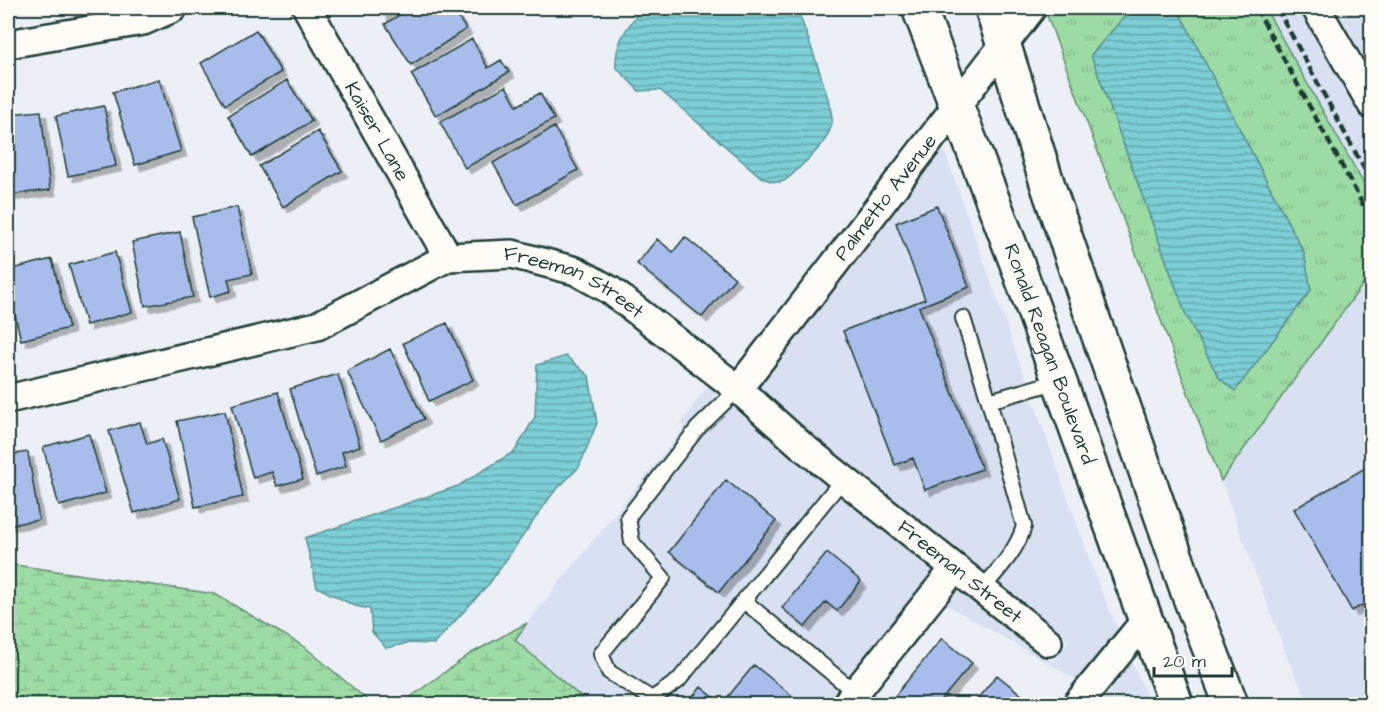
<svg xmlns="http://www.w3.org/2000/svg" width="1379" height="712" viewBox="0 0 1379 712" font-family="'Architects Daughter',sans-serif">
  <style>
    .built { fill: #d8e0f2 }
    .grass { fill: url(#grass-tufts); stroke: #5e8c6c; stroke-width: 1.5 }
    .wetland { fill: url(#wetland-marsh); stroke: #5e8c6c; stroke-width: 1.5 }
    .water { fill: url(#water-rules); stroke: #579495; stroke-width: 1.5 }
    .building { fill: #a8bdec; stroke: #1f3d34; stroke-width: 1.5; filter: url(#shadow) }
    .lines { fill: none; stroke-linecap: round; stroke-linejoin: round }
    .service-casing { stroke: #1f3d34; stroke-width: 18 }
    .minor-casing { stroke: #1f3d34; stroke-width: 32 }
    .secondary-casing { stroke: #1f3d34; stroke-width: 38 }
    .service { stroke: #fdfcf7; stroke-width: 14 }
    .minor { stroke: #fdfcf7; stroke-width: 27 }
    .secondary { stroke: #fdfcf7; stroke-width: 33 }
    .rail { stroke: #1f3d34; stroke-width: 4.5; stroke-dasharray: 9 4.5; stroke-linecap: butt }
    .labels { text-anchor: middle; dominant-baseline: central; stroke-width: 4.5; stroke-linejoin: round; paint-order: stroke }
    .street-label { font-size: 20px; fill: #1f3d34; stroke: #fdfcf7 }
  </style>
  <defs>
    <pattern id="grass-tufts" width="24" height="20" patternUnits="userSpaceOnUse" patternTransform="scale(1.5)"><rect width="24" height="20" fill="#9cdba4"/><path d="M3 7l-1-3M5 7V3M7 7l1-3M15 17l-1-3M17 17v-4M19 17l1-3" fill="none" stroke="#86bd8e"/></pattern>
    <pattern id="wetland-marsh" width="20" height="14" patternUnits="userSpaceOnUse" patternTransform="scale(1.5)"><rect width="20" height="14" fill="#9cdba4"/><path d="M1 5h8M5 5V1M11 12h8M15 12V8" fill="none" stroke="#86bd8e"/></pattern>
    <pattern id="water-rules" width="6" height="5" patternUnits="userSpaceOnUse" patternTransform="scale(1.5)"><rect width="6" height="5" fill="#7dced6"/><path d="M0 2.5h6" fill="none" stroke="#66a8ae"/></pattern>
    <filter id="shadow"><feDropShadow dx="5.5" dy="5.5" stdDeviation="0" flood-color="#0004"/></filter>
  </defs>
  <rect width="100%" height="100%" fill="#eceff5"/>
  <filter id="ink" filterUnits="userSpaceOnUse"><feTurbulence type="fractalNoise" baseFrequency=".0167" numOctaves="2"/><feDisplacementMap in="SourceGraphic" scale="12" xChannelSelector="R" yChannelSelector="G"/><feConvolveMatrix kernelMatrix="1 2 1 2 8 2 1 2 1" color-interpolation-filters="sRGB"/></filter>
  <g filter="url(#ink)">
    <path class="built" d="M1265 8H1300L1371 132V197Z
      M1331 8H1371V78Z
      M943 147 1098 583 1118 630 1059 704H1057L1076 679 945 604 958 588 1052 662 1068 641 810 436 757 388Z
      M1371 273V704H1310L1291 667 1221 481Z
      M709 383 935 569 828 704H589L514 639 685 427 681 424Z
      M1132 661 1150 704H1097Z"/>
    <path class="grass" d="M1050 8H1132L1091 55 1186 315 1219 378 1235 391 1311 290 1304 253 1177 8H1265L1371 197V273L1221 481 1046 13Z"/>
    <path class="wetland" d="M8 564 215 594 305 647 372 704H8Z
      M527 623 515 640 589 704H401L470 654Z"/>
    <path class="water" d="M642 8H797C804 27 835 109 832 123 828 142 813 154 800 167 785 182 782 187 761 177L660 90 639 91 616 67C615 41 627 28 642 8Z
      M1132 8H1177L1304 253 1311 290 1235 391 1219 378 1186 315 1091 55Z
      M566 356 589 376 597 423 579 467 553 493 489 584 434 644 409 643 386 648 372 632 370 609 355 606 317 587 305 538 458 486 515 451 535 417 537 365Z"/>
    <path class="building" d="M378 8H393L383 15Z
      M410 8H452L466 29 411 65 385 24Z
      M256 30 281 72 225 105 201 63Z
      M472 39 488 68 501 60 509 72 436 116 411 74Z
      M159 79 181 151 135 165 113 92Z
      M287 80 312 121 252 157 228 116Z
      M506 86 517 106 540 93 554 119 465 168 440 122Z
      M104 106 116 166 68 176 56 116Z
      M41 111 50 190 8 195V114Z
      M554 127 578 170 517 205 493 163Z
      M318 131 342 171 283 207 259 166Z
      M937 206 969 287 919 307 982 469 925 490 913 458 895 465 843 331 925 299 896 223Z
      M237 207 252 274 228 279 231 291 210 297 192 217Z
      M180 232 193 297 145 306 132 242Z
      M685 237 735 278 702 317 637 264 657 239 673 252Z
      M115 252 132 312 86 325 69 265Z
      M52 259 69 328 21 340 8 286V270Z
      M447 323 473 380 429 401 403 343Z
      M390 349 424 419 381 440 347 371Z
      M338 374 360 446 342 452 346 466 316 476 290 389Z
      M278 392 303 479 277 486 272 472 253 478 232 405Z
      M225 411 243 497 195 507 177 421Z
      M140 422 147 444 162 439 180 499 134 513 109 431Z
      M89 434 106 493 59 506 43 447Z
      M28 452 39 520 8 525V455Z
      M1372 464V599L1352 611 1294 509Z
      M726 480 776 521 719 592 669 552Z
      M827 553 861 581 837 611 826 602 805 627 782 608Z
      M942 638 972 663 938 704H904L894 697Z
      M1372 640V653L1366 643Z
      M754 665 795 698 789 704H687L701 687 722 704Z
      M997 675 1028 700 1024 704H973Z"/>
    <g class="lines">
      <g class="service-casing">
        <path id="service" d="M963 318 989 401
          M738 389 697 429 628 517 632 542 663 578 601 654 609 672 652 699 678 681 843 479
          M982 589C998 570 1017 551 1024 526L989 401 1059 381
          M744 601 856 693"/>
      </g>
      <g class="minor-casing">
        <g id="minor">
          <path id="s1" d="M307 8 448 257"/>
          <path d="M1316 8 1372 105"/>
          <path d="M8 44 143 21 173 8"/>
          <path id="s2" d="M738 389 1032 8"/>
          <path id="s3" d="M8 399 317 326 448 257 512 254 576 271 610 290 738 389 802 446 1048 642"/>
          <path d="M846 704 955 568"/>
          <path d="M1077 704 1145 621"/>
        </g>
      </g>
      <g class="secondary-casing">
        <g id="secondary">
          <path id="s4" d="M919 8 1016 261 1176 704"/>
          <path d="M992 8 1049 189 1092 316 1189 595 1231 704"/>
        </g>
      </g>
      <use href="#service" class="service"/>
      <use href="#minor" class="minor"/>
      <use href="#secondary" class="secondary"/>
      <path class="rail" d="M1256 8 1372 221
        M1277 8 1372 183"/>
    </g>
  </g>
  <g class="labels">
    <g class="street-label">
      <text stroke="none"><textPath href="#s1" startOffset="142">Kaiser Lane</textPath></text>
      <text stroke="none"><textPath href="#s2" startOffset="242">Palmetto Avenue</textPath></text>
      <text stroke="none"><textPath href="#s3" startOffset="598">Freeman Street</textPath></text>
      <text stroke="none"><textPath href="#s4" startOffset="370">Ronald Reagan Boulevard</textPath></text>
      <text stroke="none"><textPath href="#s3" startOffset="1084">Freeman Street</textPath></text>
    </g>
  </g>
  <rect width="1379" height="712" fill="none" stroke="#fdfcf7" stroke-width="30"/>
  <rect x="15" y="15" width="1349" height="682" fill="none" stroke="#1f3d34" stroke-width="2" filter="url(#ink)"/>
  <path d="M1154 667v9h78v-9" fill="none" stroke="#1f3d34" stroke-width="3"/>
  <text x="1163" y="667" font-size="18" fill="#1f3d34" stroke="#fdfcf7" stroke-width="4.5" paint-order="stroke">20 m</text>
</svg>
